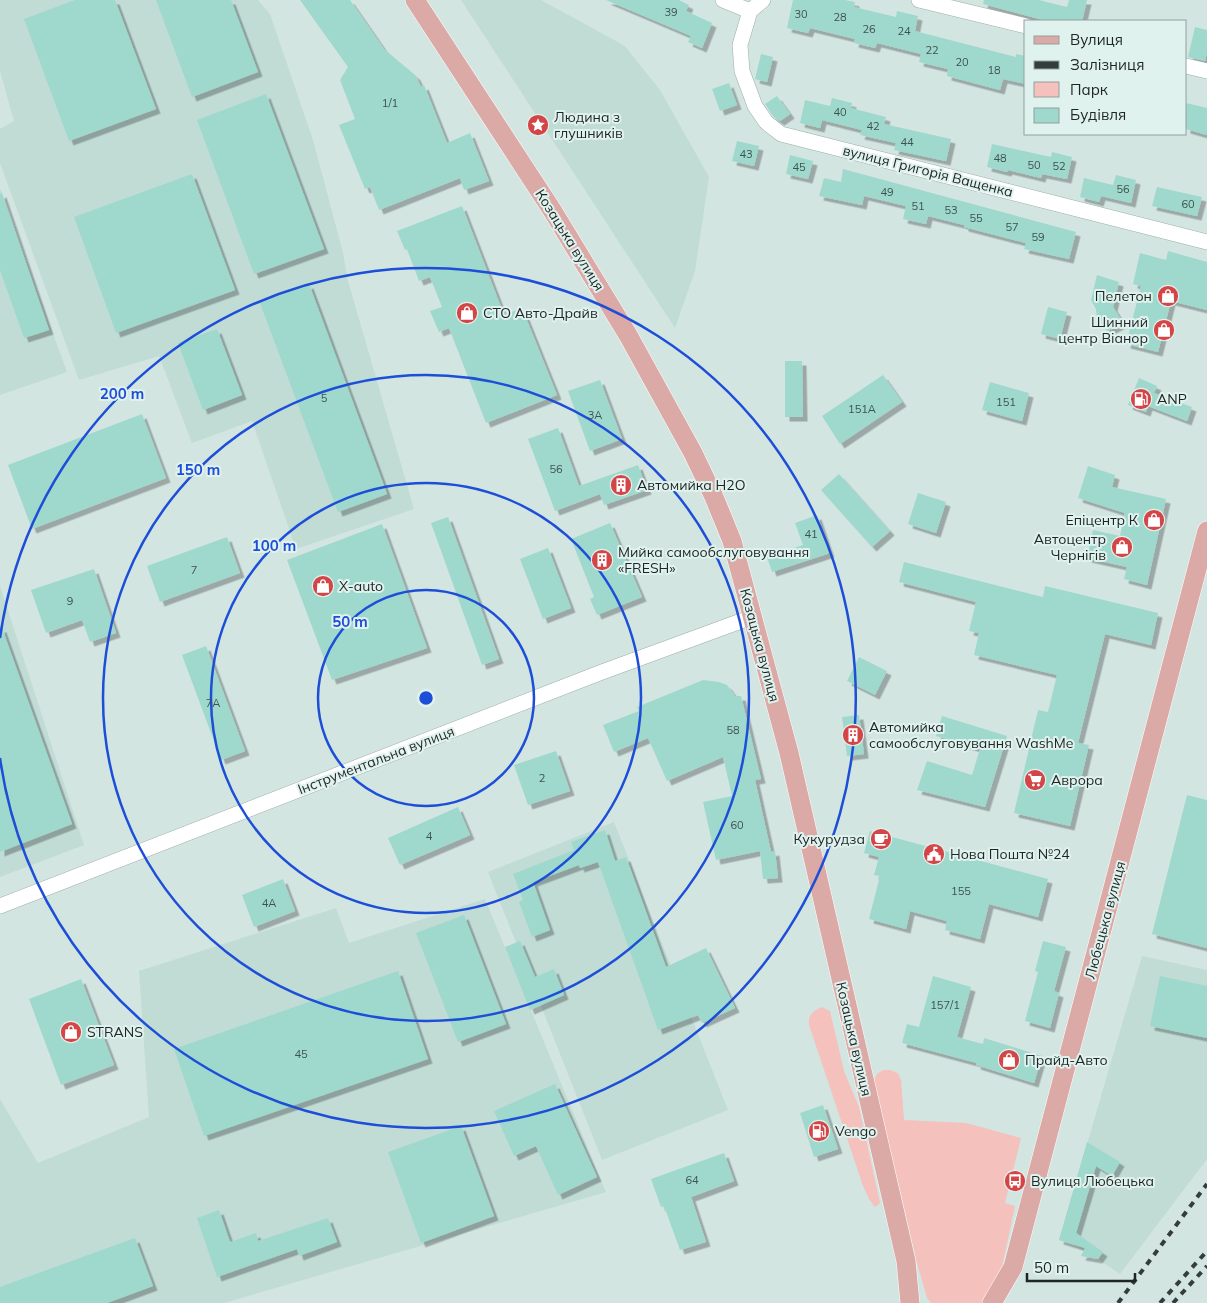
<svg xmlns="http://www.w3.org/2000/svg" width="1207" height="1303" viewBox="0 0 1207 1303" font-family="Mulish,sans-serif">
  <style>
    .built { fill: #c1dbd5 }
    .green { fill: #f4c1bd }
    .building { fill: #9fd9cd; filter: url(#shadow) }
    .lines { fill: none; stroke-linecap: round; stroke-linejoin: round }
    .minor-casing { stroke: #9daeaa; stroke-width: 16 }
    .major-casing { stroke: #fff; stroke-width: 20 }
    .minor { stroke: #fff; stroke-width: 15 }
    .major { stroke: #dbaaa7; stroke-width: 19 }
    .rail { stroke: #343d3b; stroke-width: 4; stroke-dasharray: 6 6; stroke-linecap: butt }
    .ring { fill: none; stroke: #1d4ed8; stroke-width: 2.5 }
    .labels { text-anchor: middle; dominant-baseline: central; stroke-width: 4; stroke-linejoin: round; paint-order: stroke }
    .number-label { font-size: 11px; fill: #3e524e }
    .poi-label { font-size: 14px; fill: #1e2524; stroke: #e0f2ee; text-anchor: start }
    .street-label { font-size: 14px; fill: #1e2524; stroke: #e0f2ee }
    .centre { fill: #1d4ed8; stroke: #e0f2ee; stroke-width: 2.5 }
    .ring-label { font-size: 15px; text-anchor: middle; font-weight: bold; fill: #1d4ed8; stroke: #e0f2ee; stroke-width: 4; stroke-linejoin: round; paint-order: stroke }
  </style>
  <defs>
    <filter id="shadow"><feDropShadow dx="4.5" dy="4.5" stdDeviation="0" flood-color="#0004"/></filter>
  </defs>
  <rect width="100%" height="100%" fill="#d3e5e1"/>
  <path class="built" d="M0 0H258L270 14 313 140 343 253 348 281 414 509 296 549 252 421 192 443 159 356 79 380 0 163V129L14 121 0 71Z
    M461 0H541L625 46 660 90 709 177 695 271 675 328Z
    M0 188 67 372 0 395Z
    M0 586 84 845 0 877Z
    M614 822 728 1110 602 1160 488 872Z
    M485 899 606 1192 224 1303H0V1099L38 1163 149 1117 139 971 336 908 349 943Z
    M1142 956 1207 970V1159L1120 1274 1098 1259 1081 1256 1084 1251 1072 1244 1059 1240Z"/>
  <path class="green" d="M822 1007 830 1011 844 1071 859 1107 880 1203 875 1207 869 1199 863 1186 809 1025C808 1015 812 1011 822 1007Z
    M883 1070H890L898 1073 901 1080 904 1120 966 1123 1021 1138 1005 1203 1015 1206 1001 1272 985 1300 982 1303H931L927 1298 917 1263 874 1080 877 1074Z"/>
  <path class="building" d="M75 0H115L156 109 69 141 24 19Z
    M156 0H231L258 72 192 97Z
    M300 0H350L384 49 416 76 421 87 424 85 447 143 470 133 489 181 464 190 460 178 379 210 370 187 365 189 339 125 355 119 340 80 348 67Z
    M606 0H679L689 5 686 11 712 23 702 48 688 42 691 36Z
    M793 0H845L855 2 854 7 896 17 897 11 918 16 915 31 1016 57V54L1026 56V84L1003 79 1000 90 947 76 948 69 919 62 921 54 877 43 875 48 854 43 855 39 810 28 808 33 787 28Z
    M984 0H1039L1067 7 1069 0H1087L1082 21H1047L983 4Z
    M1195 27 1207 30V52L1205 61 1188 57Z
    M761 54 773 57 767 82 755 79Z
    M729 83 737 105 720 111 712 89Z
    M266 94 324 249 254 274 197 120Z
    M777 96 790 114 780 121 773 116 765 104Z
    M832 98 852 103 851 108 886 117 884 124 951 139 946 161 894 150 896 143 860 135 862 130 822 120 820 128 800 123 805 100 830 106Z
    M1186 103 1207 108V135L1186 129Z
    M737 141 759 146 754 166 732 161Z
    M992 144 1051 157 1052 152 1072 157 1067 179 1042 174 1041 178 1008 170 1007 172 987 167Z
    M790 155 813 161 808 179 786 174Z
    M843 169 1076 232 1069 259 1024 249 1026 243 964 227V225L928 216 926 224 903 219 906 206 864 196 862 205 819 196 824 178 841 182Z
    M192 174 235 290 116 333 74 217Z
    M1116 175 1136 180 1131 203 1101 196 1099 202 1080 197 1084 178 1113 185Z
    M1157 187 1202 197 1197 216 1152 206Z
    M2 193 49 330 24 338 0 270V194Z
    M462 206 504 315 522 308 557 395 486 423 449 328 439 332 430 311 442 307 430 277 419 281 407 249 405 250 397 231Z
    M1168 251 1207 262V310L1171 301 1158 352 1126 344 1141 286 1133 284 1140 253 1166 260Z
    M1097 275 1119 282 1113 307 1123 323 1108 331 1097 320 1096 309 1091 300Z
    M309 284 387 494 338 512 260 303Z
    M1048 307 1067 312 1060 339 1041 334Z
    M217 329 242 395 203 410 178 343Z
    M785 361H802L803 417H785Z
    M883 375 902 402 840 444 822 416Z
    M1139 378 1157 386 1154 393 1192 407 1187 421 1148 406 1146 412 1128 405Z
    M600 380 622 439 590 451 568 391Z
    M990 382 1029 393 1022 421 982 410Z
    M142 414 166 478 32 529 8 465Z
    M558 428 579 486 638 465 647 490 604 505 600 494 555 511 528 439Z
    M1088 466 1115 475 1112 487 1166 499 1147 585 1124 579 1127 567 1087 558 1093 530 1120 536 1125 513 1078 498Z
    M839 474 890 531 872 547 821 490Z
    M918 493 946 502 936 533 908 524Z
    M817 515 830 553 772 572 767 557 803 545 795 523Z
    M448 517 499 659 482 665 431 523Z
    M610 523 642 597 597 615 590 599 594 597 571 539Z
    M382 524 427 648 332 680 287 560Z
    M227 537 240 573 160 602 147 566Z
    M548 548 571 608 543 619 520 559Z
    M904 562 1043 597 1045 586 1158 613 1151 645 1105 634 1078 743 1089 745 1070 826 1014 813 1038 710 1048 712 1057 675 974 655 979 633 969 631 976 602 899 582Z
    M94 569 116 633 90 642 82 620 46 633 31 590Z
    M0 628H2L72 824 0 852Z
    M206 646 245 751 221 760 182 655Z
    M859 657 887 671 875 695 847 681Z
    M703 680 719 682 727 685 735 696H741L761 779 755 780 771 852 775 851 778 878 763 879 760 851 716 860 703 802 732 796 723 757 667 781 648 738 614 752 603 725 639 711 637 707Z
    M859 715 864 754 847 756 842 717Z
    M942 716 1007 736 985 807 917 790 927 761 972 775 980 749 936 736Z
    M556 751 570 791 528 805 514 765Z
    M1187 795 1207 800V948L1152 934Z
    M458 807 470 835 400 865 388 838Z
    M605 830 615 861 626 857 666 967 706 948 735 1008 702 1023 698 1015 658 1030 598 862 580 868 579 865 533 882 550 930 532 937 519 902 523 900 513 874 574 850 571 842Z
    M870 831 1048 879 1038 917 989 904 980 939 945 930 947 921 910 911 906 929 869 919 880 876 874 875 879 857 864 853Z
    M283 879 295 911 254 927 242 895Z
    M464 915 506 1024 458 1042 416 933Z
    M520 941 535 977 554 969 564 995 530 1010 505 947Z
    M1043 941 1066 947 1054 991 1059 993 1050 1028 1025 1021 1038 972 1035 971Z
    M398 971 428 1059 204 1136 174 1049Z
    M933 976 971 987 957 1037 983 1044 984 1038 1042 1056 1034 1083 976 1065 977 1063 902 1043 907 1024 919 1027Z
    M1160 976 1207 986V1038L1150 1026Z
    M81 979 114 1065 61 1085 29 999Z
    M555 1084 597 1177 558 1195 536 1146 514 1156 494 1111Z
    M823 1105 838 1149 814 1157 800 1113Z
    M461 1126 494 1216 421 1243 388 1152Z
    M1087 1142 1120 1162 1112 1176 1096 1166 1076 1233 1103 1252 1098 1259 1081 1256 1085 1248 1059 1240Z
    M724 1153 734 1181 691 1197 706 1242 680 1250 664 1206 661 1207 651 1179Z
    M219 1210 230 1242 256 1233 258 1241 328 1218 337 1242 299 1256 297 1249 217 1277 197 1218Z
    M135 1238 153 1286 107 1303H0V1287Z"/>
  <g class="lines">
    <g class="minor-casing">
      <path id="minor" d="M723 0 750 11
        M763 0 750 11 740 45 742 71 755 106 766 122 781 134 1207 242
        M919 0 1026 26
        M1186 66 1207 71
        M0 906 602 672 752 617"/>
    </g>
    <g class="major-casing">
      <path id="major" d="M415 0 552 210 628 335 693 453 714 497 732 541 789 753 906 1261 910 1303
        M992 1303 1013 1267 1207 531"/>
    </g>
    <use href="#minor" class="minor"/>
    <use href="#major" class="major"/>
    <path class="rail" d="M1118 1303 1207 1184
      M1160 1303 1207 1251
      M1173 1303 1207 1266"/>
  </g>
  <g class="ring">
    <circle cx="426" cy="698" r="108"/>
    <circle cx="426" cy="698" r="215"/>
    <circle cx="426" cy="698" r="323"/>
    <path d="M0 638A430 430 0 1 1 0 758"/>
  </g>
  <defs>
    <g id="sight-disc" transform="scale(1.125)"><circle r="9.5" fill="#d44547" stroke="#e0f2ee"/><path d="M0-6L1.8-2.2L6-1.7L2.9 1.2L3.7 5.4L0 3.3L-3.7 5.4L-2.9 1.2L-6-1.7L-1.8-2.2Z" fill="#fff"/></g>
    <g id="shop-disc" transform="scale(1.125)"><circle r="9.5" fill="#d44547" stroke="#e0f2ee"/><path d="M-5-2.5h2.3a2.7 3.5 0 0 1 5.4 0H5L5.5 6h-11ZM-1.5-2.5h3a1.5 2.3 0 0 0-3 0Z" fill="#fff"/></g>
    <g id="fuel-disc" transform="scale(1.125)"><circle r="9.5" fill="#d44547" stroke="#e0f2ee"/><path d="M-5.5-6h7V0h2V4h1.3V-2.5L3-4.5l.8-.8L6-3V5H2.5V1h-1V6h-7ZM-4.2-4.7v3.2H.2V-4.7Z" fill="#fff"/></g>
    <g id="building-disc" transform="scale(1.125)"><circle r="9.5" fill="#d44547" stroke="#e0f2ee"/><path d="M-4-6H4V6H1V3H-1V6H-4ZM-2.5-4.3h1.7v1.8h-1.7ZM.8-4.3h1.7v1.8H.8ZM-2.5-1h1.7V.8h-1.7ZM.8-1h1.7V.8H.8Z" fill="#fff"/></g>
    <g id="supermarket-disc" transform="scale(1.125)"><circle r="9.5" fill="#d44547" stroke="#e0f2ee"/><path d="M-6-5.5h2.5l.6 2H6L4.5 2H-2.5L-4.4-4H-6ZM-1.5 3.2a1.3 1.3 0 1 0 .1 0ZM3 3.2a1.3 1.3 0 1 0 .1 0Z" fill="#fff"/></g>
    <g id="cafe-disc" transform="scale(1.125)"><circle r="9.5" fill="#d44547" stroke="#e0f2ee"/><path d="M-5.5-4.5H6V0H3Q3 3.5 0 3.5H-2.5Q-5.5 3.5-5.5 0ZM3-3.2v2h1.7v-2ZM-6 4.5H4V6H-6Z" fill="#fff"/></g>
    <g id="civic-disc" transform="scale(1.125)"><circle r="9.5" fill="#d44547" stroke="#e0f2ee"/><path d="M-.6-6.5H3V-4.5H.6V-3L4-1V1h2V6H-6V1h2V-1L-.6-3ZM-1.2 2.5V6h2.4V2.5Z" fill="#fff"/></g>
    <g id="bus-disc" transform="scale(1.125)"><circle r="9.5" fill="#d44547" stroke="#e0f2ee"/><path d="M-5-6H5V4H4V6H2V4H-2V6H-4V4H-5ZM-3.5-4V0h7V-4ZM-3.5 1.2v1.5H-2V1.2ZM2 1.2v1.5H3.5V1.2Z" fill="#fff"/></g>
  </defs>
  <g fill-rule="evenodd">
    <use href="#sight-disc" x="538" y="125"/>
    <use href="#shop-disc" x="1168" y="296"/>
    <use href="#shop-disc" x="467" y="313"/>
    <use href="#shop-disc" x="1164" y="330"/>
    <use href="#fuel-disc" x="1141" y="399"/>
    <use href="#building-disc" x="621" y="485"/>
    <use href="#shop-disc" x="1154" y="520"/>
    <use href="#shop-disc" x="1122" y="547"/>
    <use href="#building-disc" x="602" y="560"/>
    <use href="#shop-disc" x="323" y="586"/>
    <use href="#building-disc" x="853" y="735"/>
    <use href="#supermarket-disc" x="1035" y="780"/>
    <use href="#cafe-disc" x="881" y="839"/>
    <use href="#civic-disc" x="934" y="854"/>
    <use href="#shop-disc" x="71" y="1032"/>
    <use href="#shop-disc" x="1009" y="1060"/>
    <use href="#fuel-disc" x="819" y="1131"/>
    <use href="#bus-disc" x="1015" y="1181"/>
  </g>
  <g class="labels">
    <g class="number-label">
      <text x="671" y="12">39</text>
      <text x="801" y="14">30</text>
      <text x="840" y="17">28</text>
      <text x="869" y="29">26</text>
      <text x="904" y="31">24</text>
      <text x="932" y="50">22</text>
      <text x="962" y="62">20</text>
      <text x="994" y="70">18</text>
      <text x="390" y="103">1/1</text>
      <text x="840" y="112">40</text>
      <text x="873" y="126">42</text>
      <text x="907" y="142">44</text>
      <text x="746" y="154">43</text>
      <text x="1000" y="158">48</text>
      <text x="1034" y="165">50</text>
      <text x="1059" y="166">52</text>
      <text x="799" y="167">45</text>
      <text x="1123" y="189">56</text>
      <text x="887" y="192">49</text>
      <text x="1188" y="204">60</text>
      <text x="918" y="206">51</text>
      <text x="951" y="210">53</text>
      <text x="976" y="218">55</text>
      <text x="1012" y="227">57</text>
      <text x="1038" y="237">59</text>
      <text x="324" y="398">5</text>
      <text x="1006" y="402">151</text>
      <text x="862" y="409">151А</text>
      <text x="595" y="415">3А</text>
      <text x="556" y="469">56</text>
      <text x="811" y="534">41</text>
      <text x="194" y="570">7</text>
      <text x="70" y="601">9</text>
      <text x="213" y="703">7А</text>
      <text x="733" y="730">58</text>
      <text x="542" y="778">2</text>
      <text x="737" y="825">60</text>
      <text x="429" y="836">4</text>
      <text x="961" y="891">155</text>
      <text x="269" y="903">4А</text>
      <text x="945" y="1005">157/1</text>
      <text x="301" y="1054">45</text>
      <text x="692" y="1180">64</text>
    </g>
    <g class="poi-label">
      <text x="554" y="117">Людина з<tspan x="554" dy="16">глушників</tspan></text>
      <text x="1152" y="296" text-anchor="end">Пелетон</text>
      <text x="483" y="313">СТО Авто-Драйв</text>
      <text x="1148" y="322" text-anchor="end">Шинний<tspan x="1148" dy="16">центр Віанор</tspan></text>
      <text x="1157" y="399">ANP</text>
      <text x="637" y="485">Автомийка H2O</text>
      <text x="1138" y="520" text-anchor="end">Епіцентр К</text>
      <text x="1106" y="539" text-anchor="end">Автоцентр<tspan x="1106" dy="16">Чернігів</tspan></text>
      <text x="618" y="552">Мийка самообслуговування<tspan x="618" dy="16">«FRESH»</tspan></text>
      <text x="339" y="586">X-auto</text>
      <text x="869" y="727">Автомийка<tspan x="869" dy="16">самообслуговування WashMe</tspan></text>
      <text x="1051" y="780">Аврора</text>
      <text x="865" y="839" text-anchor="end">Кукурудза</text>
      <text x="950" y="854">Нова Пошта №24</text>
      <text x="87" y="1032">STRANS</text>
      <text x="1025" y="1060">Прайд-Авто</text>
      <text x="835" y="1131">Vengo</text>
      <text x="1031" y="1181">Вулиця Любецька</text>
    </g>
    <g class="street-label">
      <text transform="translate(928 171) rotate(14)">вулиця Григорія Ващенка</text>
      <text transform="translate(570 240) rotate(58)">Козацька вулиця</text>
      <text transform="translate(760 645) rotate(75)">Козацька вулиця</text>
      <text transform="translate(376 760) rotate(-21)">Інструментальна вулиця</text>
      <text transform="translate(1105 920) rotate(-75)">Любецька вулиця</text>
      <text transform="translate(854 1039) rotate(77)">Козацька вулиця</text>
    </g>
  </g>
  <circle cx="426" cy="698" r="8" class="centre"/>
  <g class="ring-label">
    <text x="122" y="399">200 m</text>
    <text x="198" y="475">150 m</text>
    <text x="274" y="551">100 m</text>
    <text x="350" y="627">50 m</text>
  </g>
  <rect x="1024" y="20" width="162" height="115" fill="#e0f2ee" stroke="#92a09d"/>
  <rect x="1034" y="36" width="25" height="8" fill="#dbaaa7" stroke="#92a09d"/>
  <text x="1070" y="45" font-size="15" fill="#1e2524">Вулиця</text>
  <rect x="1034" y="61" width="25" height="8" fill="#343d3b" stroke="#92a09d"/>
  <text x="1070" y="70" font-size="15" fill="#1e2524">Залізниця</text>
  <rect x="1034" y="82" width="25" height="15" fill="#f4c1bd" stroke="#92a09d"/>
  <text x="1070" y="95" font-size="15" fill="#1e2524">Парк</text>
  <rect x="1034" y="108" width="25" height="15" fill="#9fd9cd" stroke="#92a09d"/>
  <text x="1070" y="120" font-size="15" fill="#1e2524">Будівля</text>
  <path d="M1027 1273v8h108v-8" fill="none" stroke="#1e2524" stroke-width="2.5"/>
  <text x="1034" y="1273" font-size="15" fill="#1e2524" stroke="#e0f2ee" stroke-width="4" paint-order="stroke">50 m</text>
</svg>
